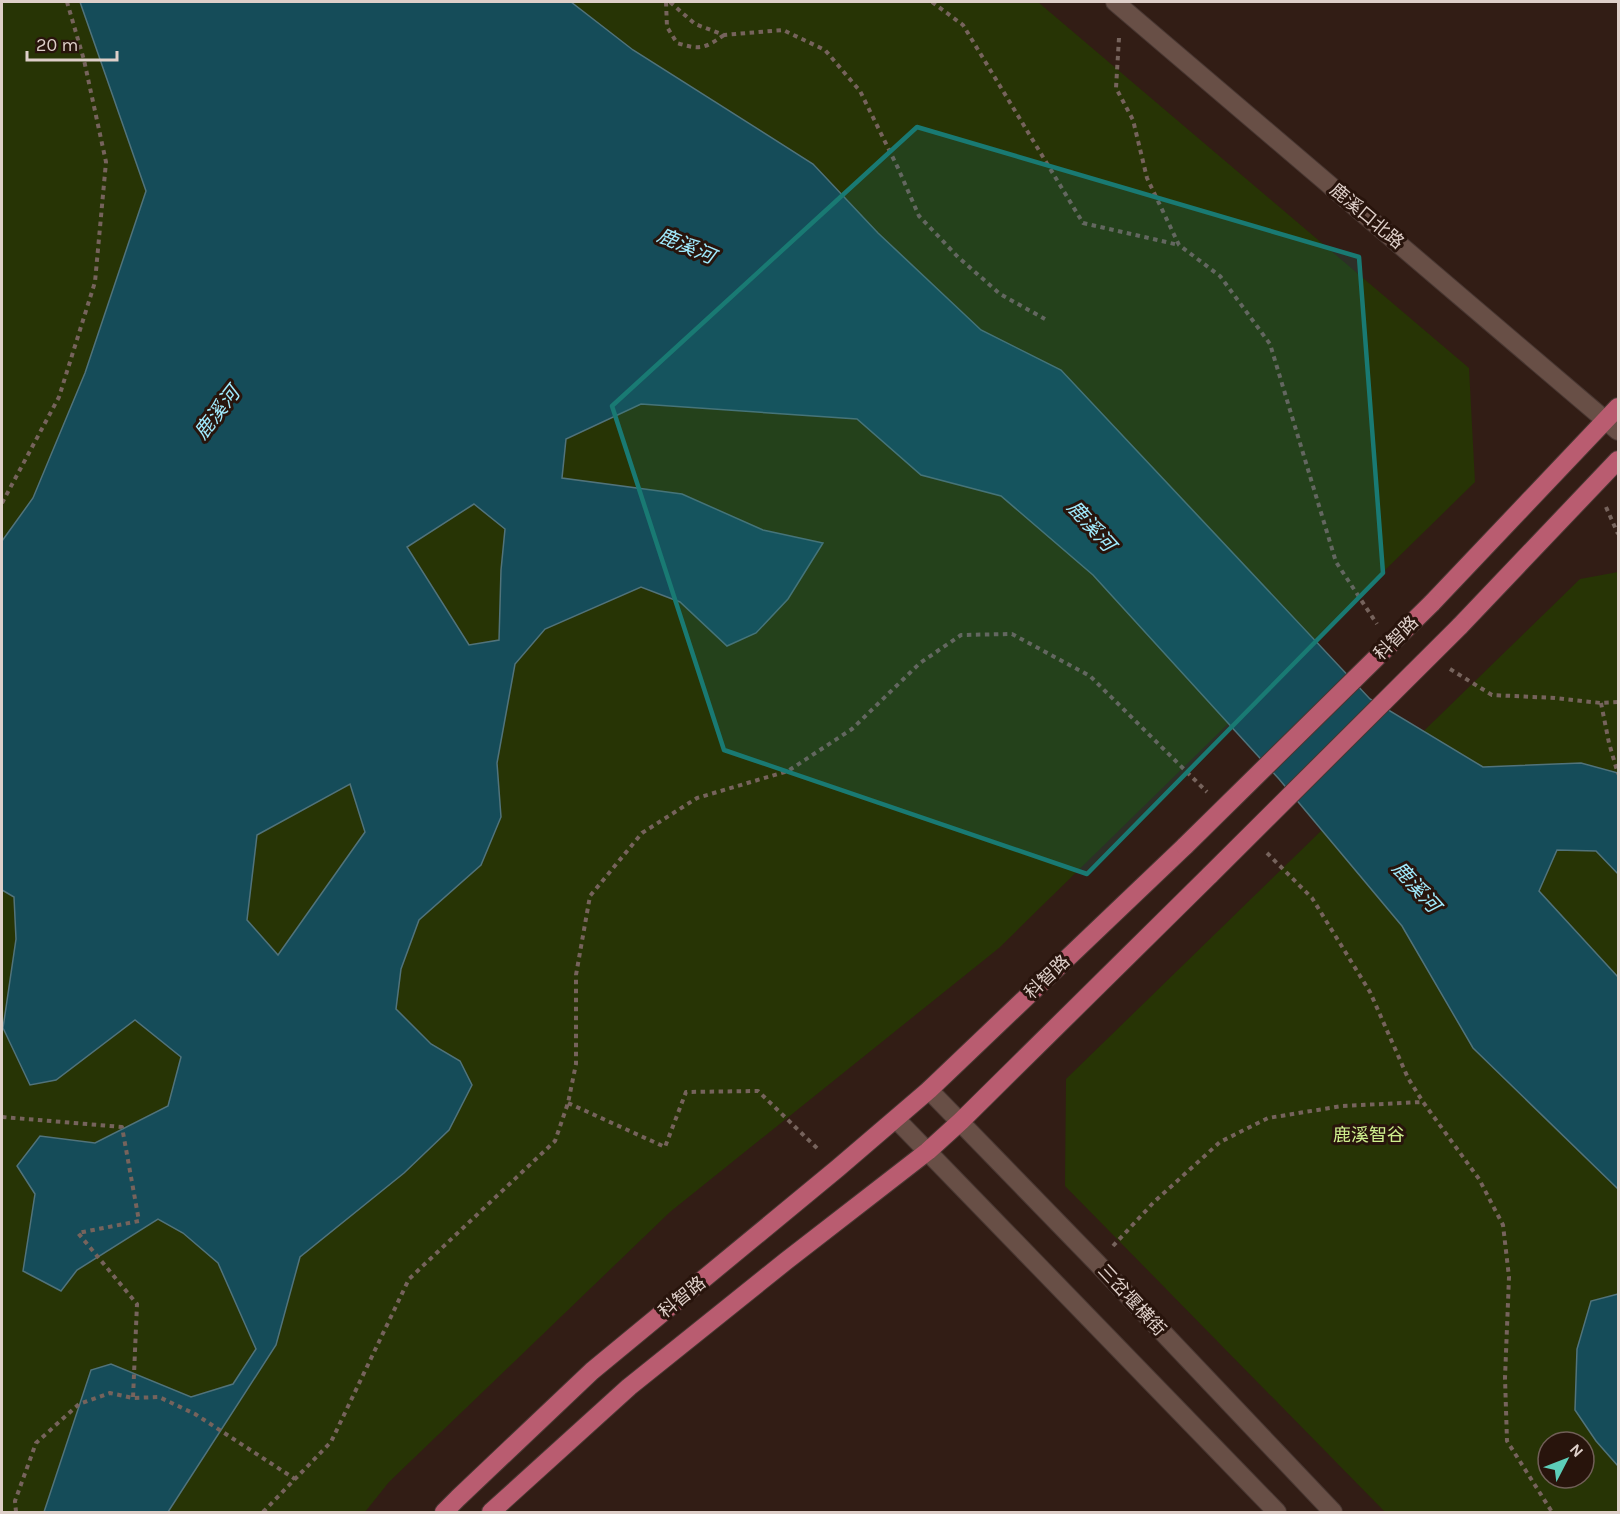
<svg xmlns="http://www.w3.org/2000/svg" width="1620" height="1514" viewBox="0 0 1620 1514" font-family="Karla,'Noto Sans SC',sans-serif">
  <style>
    .green { fill: #273405; fill-rule: evenodd }
    .water { fill: #154c59; stroke: #51737b; stroke-width: 1.5; fill-rule: evenodd }
    .lines { fill: none; stroke-linecap: round; stroke-linejoin: round }
    .minor-casing { stroke: #483732; stroke-width: 20 }
    .major-casing { stroke: #483732; stroke-width: 20 }
    .path { stroke: #76635c; stroke-width: 4; stroke-dasharray: 4.5 4.5; stroke-linecap: butt }
    .minor { stroke: #684f46; stroke-width: 18 }
    .major { stroke: #b95c70; stroke-width: 18 }
    .major-bridge-casing { stroke: #483732; stroke-width: 20; stroke-linecap: butt }
    .major-bridge { stroke: #b95c70; stroke-width: 18 }
    .marked { fill: #197a73; fill-opacity: 0.2; stroke: #197a73; stroke-width: 4.5; stroke-linejoin: round }
    .labels { text-anchor: middle; dominant-baseline: central; stroke-width: 6; stroke-linejoin: round; paint-order: stroke }
    .street-label { font-size: 18px; fill: #decfc9; stroke: #28140c }
    .park-label { font-size: 18px; fill: #cff08e; stroke: #28140c }
    .water-label { font-size: 20px; font-style: italic; fill: #a1ebfe; stroke: #28140c }
  </style>
  <rect width="100%" height="100%" fill="#321d15"/>
  <path class="green" d="M2 2H1038L1469 368 1475 482 999 948 670 1212 389 1482 365 1512H2Z
    M1618 572V1512H1385L1065 1186 1066 1079 1580 579ZM1548 1442H1584V1478H1548Z"/>
  <path class="water" d="M80 2H571L633 50 813 164 878 233 981 330 1061 370 1370 699 1483 767 1581 763 1618 773V874L1596 851 1557 850 1539 891 1618 977V1189L1473 1048 1402 926 1279 779 1093 575 1001 496 921 475 857 419 641 404 566 439 562 478 682 494 763 530 823 543 788 599 756 633 727 646 680 602 641 587 545 629 515 664 497 763 501 817 481 865 419 920 401 969 396 1009 431 1044 460 1061 472 1085 449 1130 404 1173 300 1257 276 1345 168 1512H44L91 1370 111 1364 191 1397 233 1384 256 1349 218 1263 183 1233 158 1219 77 1270 61 1291 23 1271 35 1194 17 1166 40 1136 95 1143 168 1106 181 1057 135 1020 56 1080 30 1085 3 1028 16 939 14 897 2 890V541L33 498 85 373 146 191ZM474 504 505 529 501 570 499 640 469 645 407 547ZM350 784 365 832 278 955 247 920 257 835Z
    M1618 1294V1466L1596 1441 1575 1410 1577 1349 1591 1301Z"/>
  <g class="lines">
    <g class="minor-casing">
      <path id="minor" d="M1115 2 1618 431
        M929 1090 1097 1263 1333 1512
        M896 1119 1277 1512"/>
    </g>
    <g class="major-casing">
      <path id="major" d="M1432 603 1618 407
        M1460 626 1618 460
        M444 1512 458 1498 592 1371 838 1168 929 1090 1185 846
        M491 1512 629 1387 786 1261 928 1151 961 1121 1210 875"/>
    </g>
    <path class="path" d="M666 2 667 27 677 43C700 50 704 49 724 35
      M670 2 695 24 724 35 783 30 825 50 860 91 898 168 919 216 958 257 1000 294 1045 319
      M932 2 963 25 1083 223 1179 245
      M1119 38 1116 88 1133 120 1147 178 1179 245 1220 276 1270 344 1336 562 1377 624
      M2 503 59 397 95 282 106 162 84 60 67 2
      M1606 507 1618 534
      M1450 669 1492 695 1555 698 1601 703 1618 702
      M1601 703 1609 743 1618 774
      M1267 853 1312 898 1370 992 1408 1078 1423 1102 1479 1179 1503 1225 1509 1277 1505 1378 1507 1441 1552 1512
      M568 1103 665 1147 686 1092 758 1091 820 1151
      M2 1117 122 1127 139 1221 78 1233 137 1304 133 1398
      M1113 1246 1154 1202 1220 1142 1268 1118 1342 1106 1422 1102
      M16 1512 15 1501 36 1443 79 1404 110 1393 133 1398 159 1397 195 1414 295 1479
      M263 1512 331 1442 409 1279 555 1141 568 1103 576 1064V975L590 896 642 833 697 798 788 771 852 729 920 663 961 635 1012 634 1090 676 1207 792"/>
    <use href="#minor" class="minor"/>
    <use href="#major" class="major"/>
    <g class="major-bridge-casing">
      <path id="major-bridge" d="M1185 846 1432 603
        M1210 875 1460 626"/>
    </g>
    <use href="#major-bridge" class="major-bridge"/>
  </g>
  <path class="marked" d="M917 127 1359 257 1383 573 1087 874 724 750 612 406Z"/>
  <g class="labels">
    <g class="street-label">
      <text transform="translate(1367 216) rotate(40)">鹿溪口北路</text>
      <text transform="translate(1396 638) rotate(-45)">科智路</text>
      <text transform="translate(1047 977) rotate(-44)">科智路</text>
      <text transform="translate(682 1297) rotate(-39)">科智路</text>
      <text transform="translate(1132 1300) rotate(47)">三岔堰横街</text>
    </g>
    <g class="park-label">
      <text x="1369" y="1135">鹿溪智谷</text>
    </g>
    <g class="water-label">
      <text transform="translate(686 246) rotate(23)">鹿溪河</text>
      <text transform="translate(217 413) rotate(-52)">鹿溪河</text>
      <text transform="translate(1091 526) rotate(48)">鹿溪河</text>
      <text transform="translate(1416 887) rotate(48)">鹿溪河</text>
    </g>
  </g>
  <rect width="1620" height="1514" fill="none" stroke="#decfc9" stroke-width="6"/>
  <g transform="translate(1566 1460) rotate(48)"><circle r="28" fill="#28140c" stroke="#715f58" stroke-width="1.5"/>
  <path d="M0-4.5L10 22L0 15L-10 22Z" fill="#5dceb9"/>
  <text y="-9" font-size="16" font-weight="bold" text-anchor="middle" fill="#decfc9">N</text>
  </g>
  <path d="M27 51v9h90v-9" fill="none" stroke="#decfc9" stroke-width="3"/>
  <text x="36" y="51" font-size="18" fill="#decfc9" stroke="#28140c" stroke-width="4.5" paint-order="stroke">20 m</text>
</svg>
